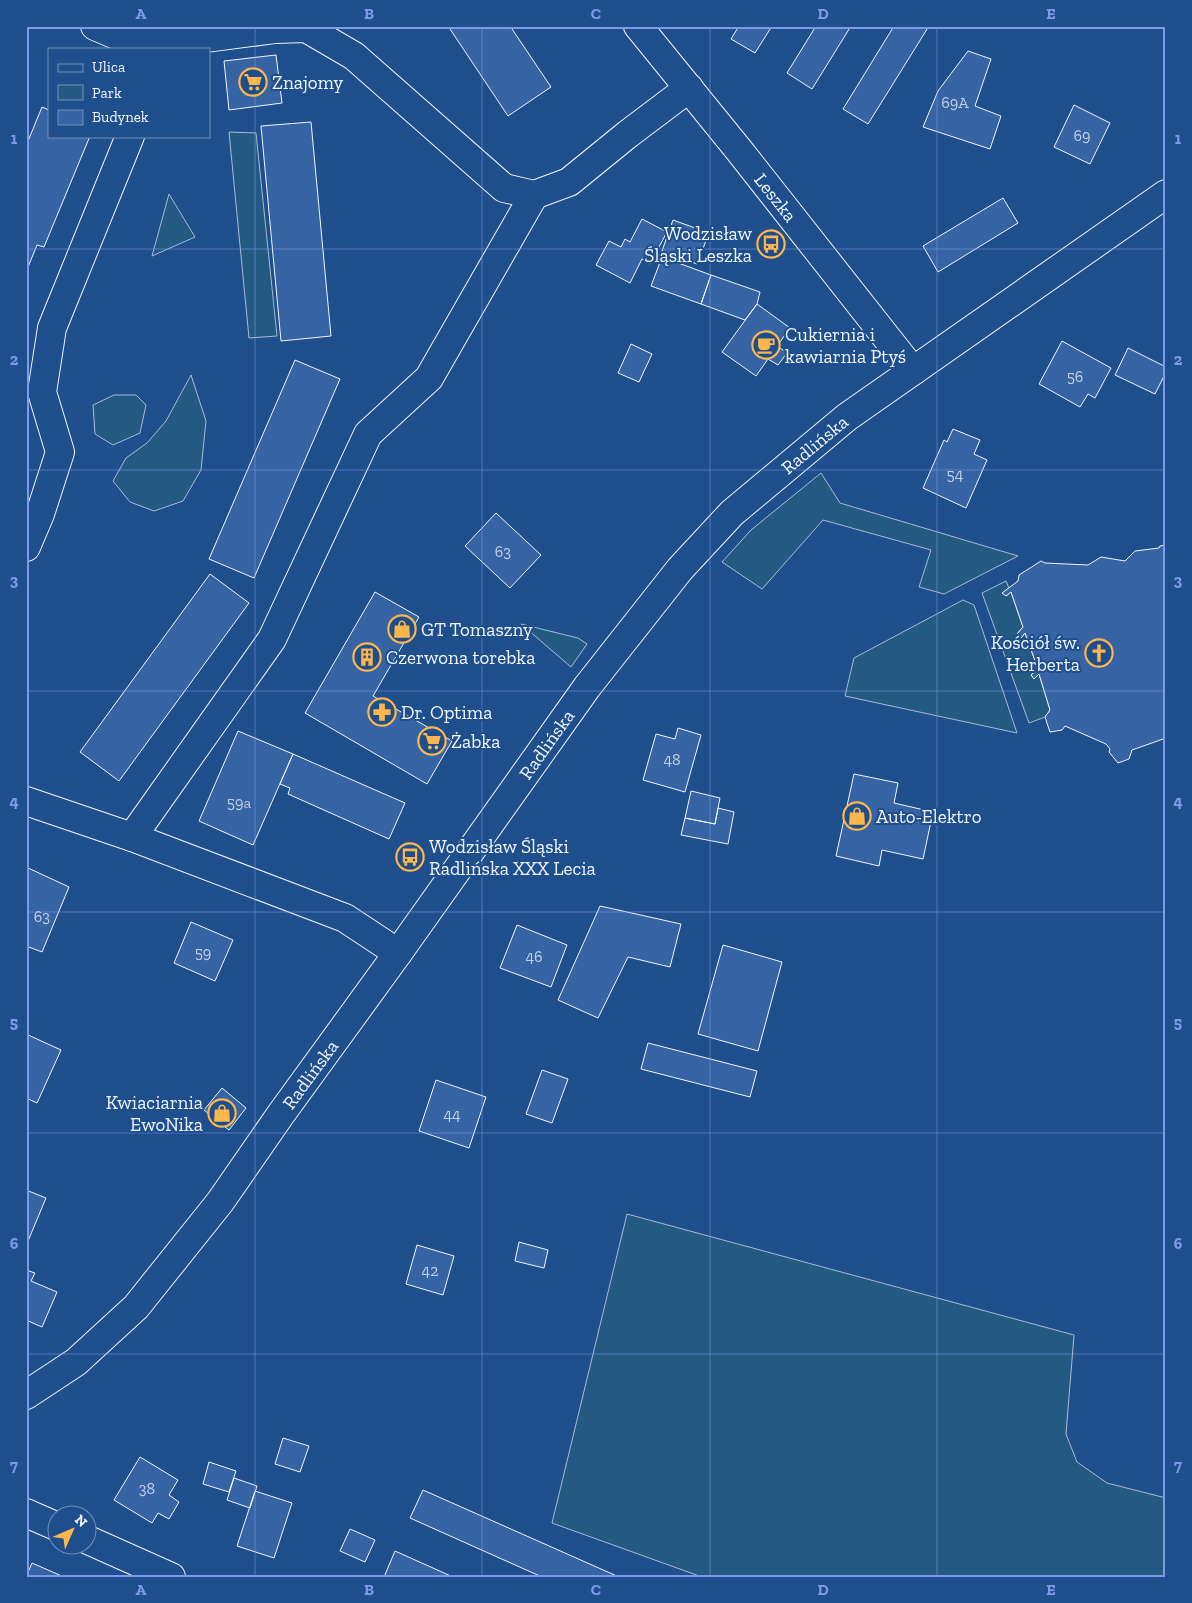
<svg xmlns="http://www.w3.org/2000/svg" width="1192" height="1603" viewBox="0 0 1192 1603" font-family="'Zilla Slab',serif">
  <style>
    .green { fill: #245a82; stroke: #a8bbd7 }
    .building { fill: #3563a3; stroke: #f2f6ff }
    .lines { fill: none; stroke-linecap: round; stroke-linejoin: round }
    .minor-casing { stroke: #f2f6ff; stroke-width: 30 }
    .minor { stroke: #1f4e8c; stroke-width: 28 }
    .grid { fill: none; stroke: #7d9aea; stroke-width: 1; stroke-opacity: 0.55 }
    .labels { text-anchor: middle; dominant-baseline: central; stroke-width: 4; stroke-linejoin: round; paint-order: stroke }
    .number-label { font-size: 16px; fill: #c3d1e8 }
    .poi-label { font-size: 19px; fill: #f2f6ff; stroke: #1f4e8c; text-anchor: start }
    .street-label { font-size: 19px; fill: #f2f6ff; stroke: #1f4e8c }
    .neatline { fill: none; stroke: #7d9aea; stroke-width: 2 }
    .grid-label { font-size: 16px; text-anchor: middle; font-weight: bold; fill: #7d9aea }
  </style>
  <rect width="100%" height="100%" fill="#1f4e8c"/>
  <path class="green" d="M229 132 256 133 277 336 249 338Z
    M169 194 195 237 152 256Z
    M191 375 206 421 201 470 183 501 154 511 130 502 113 481 126 458 147 443 166 421Z
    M114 395H136L146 405 140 433 113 445 95 434 93 405Z
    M821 473 840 503 1018 556 944 594 919 587 931 550 823 520 762 589 722 562 751 530Z
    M1006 581 1009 588 1003 593 1006 596 1011 592 1023 627 1017 634 1021 638 1025 633 1038 669 1031 675 1034 678 1039 674 1050 710 1045 717 1029 723 982 593Z
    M963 600 974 605 1017 733 845 696 854 658Z
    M521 624 578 638 587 644 571 667Z
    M627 1214 1074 1335 1066 1434 1077 1462 1107 1483 1166 1498V1577H702L552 1523Z"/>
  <path class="building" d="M448 26H510L551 87 508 116Z
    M739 26H772L755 53 731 39Z
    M816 26H851L812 89 787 73Z
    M894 26H929L868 124 843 109Z
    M968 51 991 59 975 106 1001 116 990 149 923 127 938 91Z
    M276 55 282 103 229 110 224 61Z
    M1074 105 1110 123 1090 164 1054 147Z
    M42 107 49 110V136H90L44 247 37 245 26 272V146Z
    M311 122 331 336 281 341 261 126Z
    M1003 198 1018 223 938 272 923 246Z
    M642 219 667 232 650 264 642 259 630 283 596 265 609 241 621 247 625 239 630 242Z
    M673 220 709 233 697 264 662 251Z
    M662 257 711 275 701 304 651 286Z
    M711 275 760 292 757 304 745 320 701 304Z
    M757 304 790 328 777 346 787 353 778 365 768 359 756 376 722 352Z
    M1062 341 1111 368 1095 398 1088 394 1080 407 1039 384Z
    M631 344 652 354 639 382 618 373Z
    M1128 348 1166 367V372L1155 394 1115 375Z
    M295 360 340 379 254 578 209 559Z
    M953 429 980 440 974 454 987 460 966 508 923 488 944 440 947 442Z
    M496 513 541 555 510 588 465 546Z
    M1166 545V738L1132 750 1129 759 1118 763 1109 752 1110 749 1106 744 1065 726 1062 730 1050 732 1045 717 1050 710 1039 674 1034 679 1031 675 1038 669 1025 633 1021 638 1017 634 1023 627 1011 592 1006 596 1002 593 1018 581 1019 575 1041 561 1045 563 1088 565 1101 557 1125 561 1135 551 1159 548 1160 546Z
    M210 574 249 603 119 781 80 752Z
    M375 592 419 617 373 696 452 741 427 784 305 713Z
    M678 728 701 735 685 792 643 780 656 734 675 739Z
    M238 731 293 754 253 845 199 821Z
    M293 754 405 803 389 839 288 794 290 788 280 784Z
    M854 774 898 783 894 803 933 812 923 859 882 850 879 866 836 856Z
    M691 791 720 798 715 824 685 818Z
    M718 808 734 812 728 844 681 835 685 818 715 824Z
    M26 867 69 887 42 952 26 946Z
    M600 906 681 924 670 967 628 957 598 1018 558 1000Z
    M191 922 233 940 215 981 174 963Z
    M517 925 567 945 551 987 500 968Z
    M723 945 782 962 758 1051 698 1034Z
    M26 1034 61 1050 37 1103 26 1098Z
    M648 1043 757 1071 750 1097 641 1069Z
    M542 1070 568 1079 552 1123 526 1114Z
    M436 1080 486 1097 469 1148 419 1131Z
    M222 1088 246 1108 229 1130 204 1110Z
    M26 1190 46 1198 28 1241 26 1240Z
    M519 1242 548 1250 544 1268 515 1261Z
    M417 1245 454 1256 443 1295 406 1284Z
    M26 1270 35 1273 31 1281 57 1292 42 1327 26 1320Z
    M283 1438 309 1446 300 1472 275 1464Z
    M140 1457 178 1480 169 1495 179 1502 169 1519 158 1513 152 1523 114 1500Z
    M209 1462 236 1471 229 1492 203 1484Z
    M234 1478 257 1486 250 1508 227 1500Z
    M423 1490 619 1577H542L410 1518Z
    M255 1491 292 1503 274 1558 237 1546Z
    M350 1529 375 1540 365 1562 340 1551Z
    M395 1551 453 1577H384Z
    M32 1563 64 1577H26Z"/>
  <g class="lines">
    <g class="minor-casing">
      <g id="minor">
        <path d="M95 26 135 43H168L275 29 306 28 354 56 504 188 534 195 569 182 628 134 689 88"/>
        <path id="s1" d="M638 26 738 149 913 371"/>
        <path d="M26 547 40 514 60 452 42 392 52 328 130 136"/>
        <path d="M26 801 132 837 345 918 398 953"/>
        <path d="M132 837 272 639 368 434 429 378 534 195"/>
        <path id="s2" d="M26 1395 76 1362 136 1307 220 1202 281 1114 398 953 587 687 680 569 732 513 847 417 1166 194"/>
        <path d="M26 1513 58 1527"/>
        <path d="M88 1540 171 1577"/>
      </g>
    </g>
    <use href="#minor" class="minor"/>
  </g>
  <path class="grid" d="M255 26V1577M482 26V1577M710 26V1577M937 26V1577M26 249H1166M26 470H1166M26 691H1166M26 912H1166M26 1133H1166M26 1354H1166"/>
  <defs>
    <g id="supermarket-ring" transform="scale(1.4375)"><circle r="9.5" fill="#1f4e8c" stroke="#ffb74d" stroke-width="1.5"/><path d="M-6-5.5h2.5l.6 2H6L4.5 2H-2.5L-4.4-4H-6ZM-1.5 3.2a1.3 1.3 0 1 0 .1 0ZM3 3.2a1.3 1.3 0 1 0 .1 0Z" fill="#ffb74d"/></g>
    <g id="bus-ring" transform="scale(1.4375)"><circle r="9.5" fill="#1f4e8c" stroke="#ffb74d" stroke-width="1.5"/><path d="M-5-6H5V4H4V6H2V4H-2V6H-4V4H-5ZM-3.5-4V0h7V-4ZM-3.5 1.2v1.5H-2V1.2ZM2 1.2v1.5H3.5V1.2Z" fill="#ffb74d"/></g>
    <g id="cafe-ring" transform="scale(1.4375)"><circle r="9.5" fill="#1f4e8c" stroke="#ffb74d" stroke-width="1.5"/><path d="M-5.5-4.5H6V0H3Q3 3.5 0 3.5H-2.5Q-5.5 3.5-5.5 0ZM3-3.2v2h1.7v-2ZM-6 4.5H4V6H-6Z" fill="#ffb74d"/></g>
    <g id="shop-ring" transform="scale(1.4375)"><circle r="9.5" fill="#1f4e8c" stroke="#ffb74d" stroke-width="1.5"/><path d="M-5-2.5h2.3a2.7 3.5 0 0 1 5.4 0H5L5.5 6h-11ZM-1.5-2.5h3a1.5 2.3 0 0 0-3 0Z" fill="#ffb74d"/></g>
    <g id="church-ring" transform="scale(1.4375)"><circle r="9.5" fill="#1f4e8c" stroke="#ffb74d" stroke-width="1.5"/><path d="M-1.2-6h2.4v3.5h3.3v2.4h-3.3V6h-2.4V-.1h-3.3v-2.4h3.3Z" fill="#ffb74d"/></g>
    <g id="building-ring" transform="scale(1.4375)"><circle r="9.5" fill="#1f4e8c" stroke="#ffb74d" stroke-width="1.5"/><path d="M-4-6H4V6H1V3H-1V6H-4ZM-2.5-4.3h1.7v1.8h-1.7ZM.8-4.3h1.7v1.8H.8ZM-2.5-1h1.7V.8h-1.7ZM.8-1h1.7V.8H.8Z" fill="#ffb74d"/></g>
    <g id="pharmacy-ring" transform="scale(1.4375)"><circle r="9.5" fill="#1f4e8c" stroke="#ffb74d" stroke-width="1.5"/><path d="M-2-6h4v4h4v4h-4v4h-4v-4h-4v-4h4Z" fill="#ffb74d"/></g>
  </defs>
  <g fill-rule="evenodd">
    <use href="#supermarket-ring" x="253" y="82"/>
    <use href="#bus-ring" x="771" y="244"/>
    <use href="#cafe-ring" x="766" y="345"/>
    <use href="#shop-ring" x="402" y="629"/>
    <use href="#church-ring" x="1099" y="653"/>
    <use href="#building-ring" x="367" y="657"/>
    <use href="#pharmacy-ring" x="382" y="712"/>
    <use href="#supermarket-ring" x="432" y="741"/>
    <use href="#shop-ring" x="857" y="816"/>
    <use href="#bus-ring" x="410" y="857"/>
    <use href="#shop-ring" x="222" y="1113"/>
  </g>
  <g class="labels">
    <g class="number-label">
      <text x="955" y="102">69A</text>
      <text x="1082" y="135">69</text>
      <text x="1075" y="376">56</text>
      <text x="955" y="474">54</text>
      <text x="503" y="551">63</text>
      <text x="672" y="759">48</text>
      <text x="239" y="802">59a</text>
      <text x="42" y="916">63</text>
      <text x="203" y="952">59</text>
      <text x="534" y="956">46</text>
      <text x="452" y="1114">44</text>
      <text x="430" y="1270">42</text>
      <text x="147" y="1488">38</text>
    </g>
    <g class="poi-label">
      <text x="272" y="82">Znajomy</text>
      <text x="752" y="233" text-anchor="end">Wodzisław<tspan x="752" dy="22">Śląski Leszka</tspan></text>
      <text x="785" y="334">Cukiernia i<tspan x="785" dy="22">kawiarnia Ptyś</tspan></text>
      <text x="421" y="629">GT Tomaszny</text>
      <text x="1080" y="642" text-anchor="end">Kościół św.<tspan x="1080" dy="22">Herberta</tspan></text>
      <text x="386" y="657">Czerwona torebka</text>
      <text x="401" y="712">Dr. Optima</text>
      <text x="451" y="741">Żabka</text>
      <text x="876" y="816">Auto-Elektro</text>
      <text x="429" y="846">Wodzisław Śląski<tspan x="429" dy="22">Radlińska XXX Lecia</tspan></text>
      <text x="203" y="1102" text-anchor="end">Kwiaciarnia<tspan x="203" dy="22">EwoNika</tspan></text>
    </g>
    <g class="street-label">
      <text stroke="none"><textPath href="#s1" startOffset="220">Leszka</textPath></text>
      <text stroke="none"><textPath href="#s2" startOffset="1242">Radlińska</textPath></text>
      <text stroke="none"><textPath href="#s2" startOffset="838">Radlińska</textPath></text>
      <text stroke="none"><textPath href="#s2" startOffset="432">Radlińska</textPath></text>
    </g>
  </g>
  <rect width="1192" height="1603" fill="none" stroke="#1f4e8c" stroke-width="55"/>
  <rect x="48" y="48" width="162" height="90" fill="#1f4e8c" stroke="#7391ba"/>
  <rect x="58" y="64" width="25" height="8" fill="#1f4e8c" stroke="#7391ba"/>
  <text x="92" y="72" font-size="15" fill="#f2f6ff">Ulica</text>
  <rect x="58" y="85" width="25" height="15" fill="#245a82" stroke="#7391ba"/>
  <text x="92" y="98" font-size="15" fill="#f2f6ff">Park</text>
  <rect x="58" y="110" width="25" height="15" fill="#3563a3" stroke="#7391ba"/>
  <text x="92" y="122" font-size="15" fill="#f2f6ff">Budynek</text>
  <g transform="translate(72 1530) rotate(45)"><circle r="24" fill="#1f4e8c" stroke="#7391ba"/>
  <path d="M0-4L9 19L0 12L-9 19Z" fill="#ffb74d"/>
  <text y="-8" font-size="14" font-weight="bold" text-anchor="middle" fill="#f2f6ff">N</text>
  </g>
  <rect x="28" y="28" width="1136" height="1548" class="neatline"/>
  <g class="grid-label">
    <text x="141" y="19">A</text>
    <text x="369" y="19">B</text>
    <text x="596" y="19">C</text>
    <text x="823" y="19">D</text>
    <text x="1051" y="19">E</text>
    <text x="14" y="144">1</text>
    <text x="1178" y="144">1</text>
    <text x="14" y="365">2</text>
    <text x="1178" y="365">2</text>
    <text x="14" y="586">3</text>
    <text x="1178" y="586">3</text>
    <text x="14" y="807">4</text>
    <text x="1178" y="807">4</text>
    <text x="14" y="1028">5</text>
    <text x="1178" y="1028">5</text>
    <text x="14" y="1249">6</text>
    <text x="1178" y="1249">6</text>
    <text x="14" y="1471">7</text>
    <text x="1178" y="1471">7</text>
    <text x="141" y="1595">A</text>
    <text x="369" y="1595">B</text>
    <text x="596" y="1595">C</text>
    <text x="823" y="1595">D</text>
    <text x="1051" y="1595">E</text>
  </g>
</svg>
